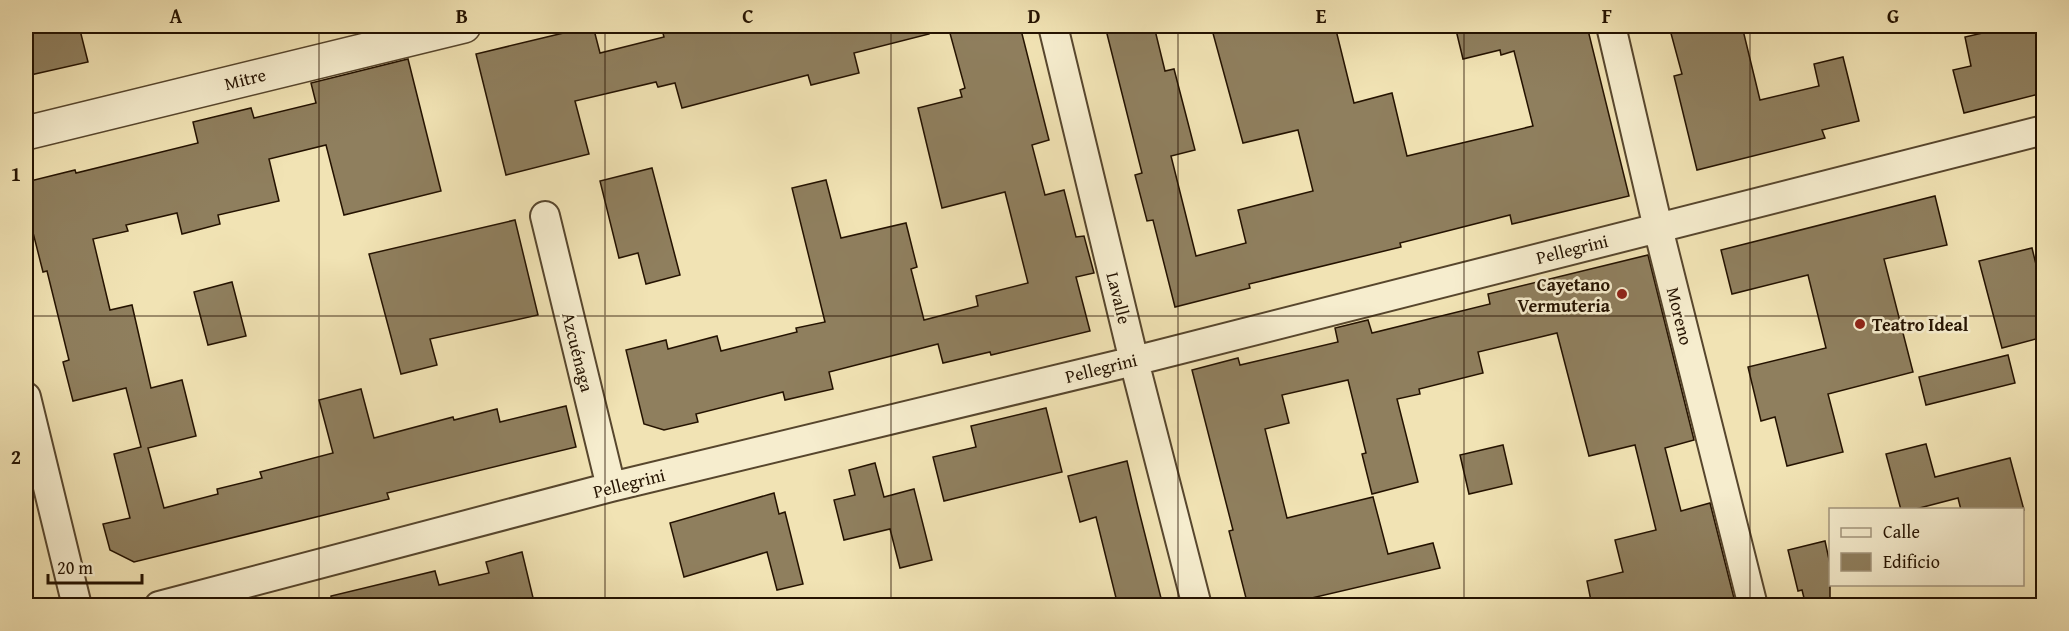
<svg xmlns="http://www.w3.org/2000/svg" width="2069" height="631" viewBox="0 0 2069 631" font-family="'Gentium Book Plus',serif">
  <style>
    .building { fill: #8f7f5e; stroke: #241200; stroke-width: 1.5 }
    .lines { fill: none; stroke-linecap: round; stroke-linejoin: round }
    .minor-casing { stroke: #57462d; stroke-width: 32 }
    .tertiary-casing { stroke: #57462d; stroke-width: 36 }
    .path { stroke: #241200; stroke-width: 4; stroke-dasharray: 1.5 3; stroke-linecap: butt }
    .minor { stroke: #f6edce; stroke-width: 28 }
    .tertiary { stroke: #f6edce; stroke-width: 33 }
    .grid { fill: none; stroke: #241200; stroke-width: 1.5; stroke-opacity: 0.55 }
    .poi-dot { fill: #8f2418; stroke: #f6edce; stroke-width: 2 }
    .labels { text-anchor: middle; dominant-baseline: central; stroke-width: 5; stroke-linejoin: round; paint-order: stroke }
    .street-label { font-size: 18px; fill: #241200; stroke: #f6edce }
    .poi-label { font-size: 18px; font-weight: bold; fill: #241200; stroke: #f6edce; text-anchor: end }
    .neatline { fill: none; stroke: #241200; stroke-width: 2 }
    .grid-label { font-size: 20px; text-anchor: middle; font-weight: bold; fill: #241200 }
  </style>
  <rect width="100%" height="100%" fill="#f1e3b4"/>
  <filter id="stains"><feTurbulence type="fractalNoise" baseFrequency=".00333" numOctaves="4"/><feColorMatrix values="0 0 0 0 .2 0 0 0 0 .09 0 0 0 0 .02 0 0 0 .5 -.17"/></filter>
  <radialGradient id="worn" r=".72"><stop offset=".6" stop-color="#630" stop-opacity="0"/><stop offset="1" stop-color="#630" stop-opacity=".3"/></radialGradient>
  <path class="building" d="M30 26H79L88 62 26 76V39L33 37Z
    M593 26 600 53 664 37 661 26H928L929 34 854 53 859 73 811 85 808 75 682 108 675 83 658 87 656 82 575 101 589 154 506 175 476 54Z
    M948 26H1020L1049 140 1032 145 1045 195 1064 190 1076 237 1084 236 1094 273 1076 277 1090 331 991 355 990 352 943 363 938 344 829 372 833 389 785 400 783 392 696 414 698 422 664 430 644 424 626 350 666 340 668 349 717 336 721 351 797 332 796 328 825 322 792 188 826 180 841 238 906 223 917 267 911 269 924 320 978 306 976 296 1028 283 1005 192 942 208 918 108 962 97 960 90 965 88Z
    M1105 26H1154L1165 71 1174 69 1195 150 1171 156 1196 256 1246 243 1238 210 1313 191 1298 130 1243 143 1211 26H1335L1354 103 1392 93 1407 156 1533 126 1514 51 1501 55 1500 50 1463 59 1455 26H1587L1629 196 1512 224 1510 215 1400 243 1401 247 1249 284 1250 288 1175 307 1153 220 1147 221 1135 175 1142 173Z
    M1669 26H1742L1760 100 1819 86 1814 64 1843 57 1859 121 1822 130 1825 138 1697 170 1674 76 1682 74Z
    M2013 26H2043V93L1964 113 1953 70 1971 66 1965 37Z
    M408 59 441 191 344 215 326 145 269 159 279 201 218 215 220 224 182 234 177 213 126 225 128 231 93 239 110 310 132 305 151 388 182 380 196 436 148 448 164 508 218 494 217 489 262 478 260 472 333 453 319 400 361 389 374 438 453 417 454 420 497 409 500 422 566 406 576 447 387 493 389 499 134 562 110 550 103 524 130 518 114 454 141 447 126 388 73 401 63 362 69 360 47 271 43 272 26 205V182L75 170 76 173 198 143 193 122 251 108 254 118 316 103 311 83Z
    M652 168 680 275 646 284 638 253 619 258 600 181Z
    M1935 196 1947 245 1884 259 1913 372 1828 394 1843 452 1787 466 1775 417 1761 421 1748 367 1826 348 1808 275 1732 294 1721 250Z
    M515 220 538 315 430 339 437 365 401 374 369 254Z
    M2032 248 2043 293V337L2002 348 1979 261Z
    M1648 255 1694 440 1665 448 1681 511 1710 503 1736 606H1592L1587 581 1623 572 1615 540 1656 530 1635 445 1589 456 1557 333 1478 352 1483 373 1419 389 1420 394 1397 399 1418 482 1372 494 1362 454 1366 453 1348 380 1282 395 1289 423 1265 429 1287 518 1373 497 1388 554 1433 543 1440 568 1303 600 1304 606H1248L1229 531 1233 530 1192 370 1238 358 1240 365 1338 342 1335 328 1368 320 1372 333 1490 304 1488 294Z
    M232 282 246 336 208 345 194 292Z
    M2008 355 2015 383 1926 405 1919 377Z
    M1046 408 1062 472 944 501 933 457 976 447 971 426Z
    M1926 444 1935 477 2010 458 2024 510H1961L1958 498 1912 510H1901L1886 454Z
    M1503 445 1512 484 1469 494 1460 455Z
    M1127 461 1138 507 1163 606H1118L1096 517 1080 522 1068 476Z
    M875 463 884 497 914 489 932 560 900 568 890 529 844 540 834 500 855 495 849 470Z
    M774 493 779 514 785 512 803 584 777 590 767 552 684 577 670 523Z
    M1825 541 1830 564V606H1806L1802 590 1798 591 1788 550Z
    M522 552 535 606H332L331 596 435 571 439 585 489 573 486 562Z"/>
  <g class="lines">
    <g class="minor-casing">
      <path id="minor" d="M1053 26 1134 361 1197 606
        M1611 26 1658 228 1753 606
        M545 216 611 487
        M26 397 77 606
        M159 606 611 487 1134 361 2044 130"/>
    </g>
    <g class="tertiary-casing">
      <path id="tertiary" d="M26 133 464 26"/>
    </g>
    <path class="path" d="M2021 606 2044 600"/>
    <use href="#minor" class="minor"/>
    <use href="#tertiary" class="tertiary"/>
  </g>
  <path class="grid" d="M319 26V606M605 26V606M891 26V606M1178 26V606M1464 26V606M1750 26V606M26 316H2044"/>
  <g class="poi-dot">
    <circle cx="1622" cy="294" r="6"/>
    <circle cx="1860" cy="324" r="6"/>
  </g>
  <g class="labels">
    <g class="street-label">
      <text transform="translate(245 79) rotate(-14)">Mitre</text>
      <text transform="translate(1572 249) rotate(-14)">Pellegrini</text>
      <text transform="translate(1119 298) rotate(76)">Lavalle</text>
      <text transform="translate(1680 316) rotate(76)">Moreno</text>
      <text transform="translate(578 352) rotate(76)">Azcuénaga</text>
      <text transform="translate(1101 368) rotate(-14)">Pellegrini</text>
      <text transform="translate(629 483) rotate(-14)">Pellegrini</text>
    </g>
    <g class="poi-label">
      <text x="1610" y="284">Cayetano<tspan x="1610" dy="21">Vermuteria</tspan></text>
      <text x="1872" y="324" text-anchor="start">Teatro Ideal</text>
    </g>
  </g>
  <rect width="2069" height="631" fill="none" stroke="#f1e3b4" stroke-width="66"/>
  <rect x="1829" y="508" width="195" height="78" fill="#f6edce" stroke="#a2957c" stroke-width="1.5"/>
  <rect x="1841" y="528" width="30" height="9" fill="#f6edce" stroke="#a2957c" stroke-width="1.5"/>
  <text x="1883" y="538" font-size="18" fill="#241200">Calle</text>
  <rect x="1841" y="553" width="30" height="18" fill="#8f7f5e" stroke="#a2957c" stroke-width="1.5"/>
  <text x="1883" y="568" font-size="18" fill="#241200">Edificio</text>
  <path d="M48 574v9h94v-9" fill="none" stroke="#241200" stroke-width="3"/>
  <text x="57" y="574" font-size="18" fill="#241200" stroke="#f6edce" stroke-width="4.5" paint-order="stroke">20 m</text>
  <rect x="33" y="33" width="2003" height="565" class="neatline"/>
  <g class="grid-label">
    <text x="176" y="23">A</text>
    <text x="462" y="23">B</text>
    <text x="748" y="23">C</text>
    <text x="1034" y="23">D</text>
    <text x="1321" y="23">E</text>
    <text x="1607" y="23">F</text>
    <text x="1893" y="23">G</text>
    <text x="16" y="181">1</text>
    <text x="16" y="464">2</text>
  </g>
  <rect width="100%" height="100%" filter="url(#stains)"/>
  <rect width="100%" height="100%" fill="url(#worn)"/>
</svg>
